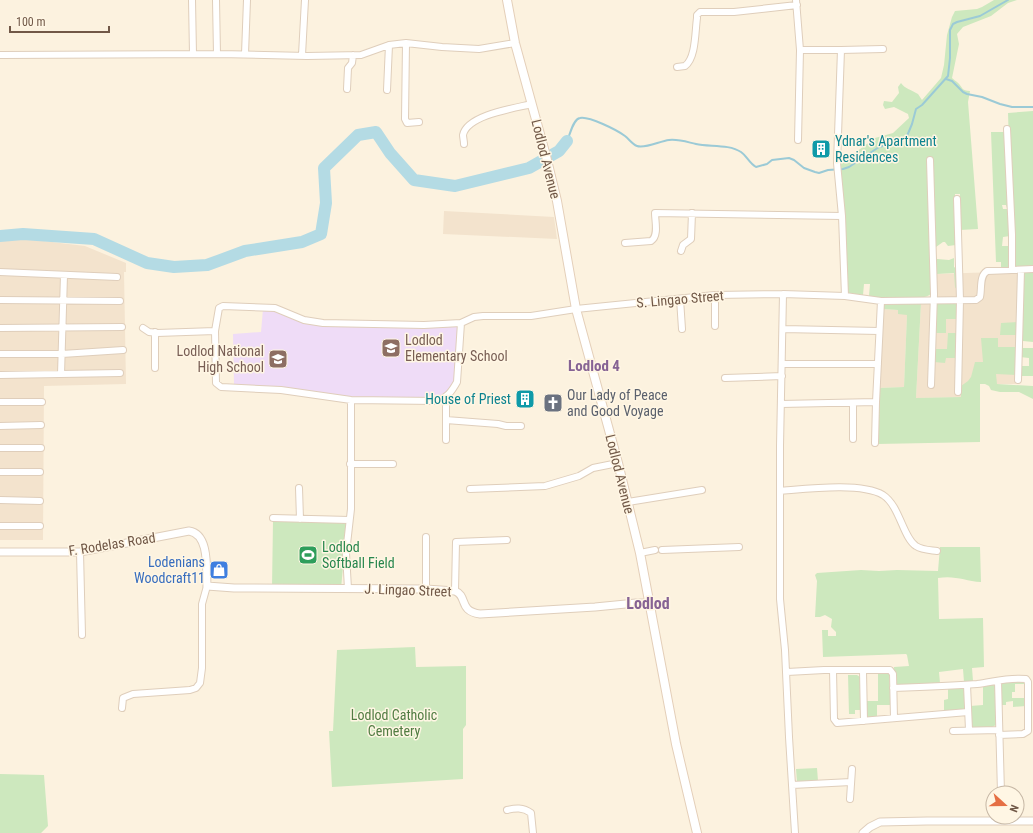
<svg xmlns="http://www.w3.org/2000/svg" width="1033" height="833" viewBox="0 0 1033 833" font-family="'Roboto Condensed',sans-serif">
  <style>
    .residential { fill: #f3e3cd }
    .education { fill: #efdcf7 }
    .green { fill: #cde8be }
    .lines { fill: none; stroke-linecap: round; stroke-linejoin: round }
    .stream { stroke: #9bcad6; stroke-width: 2 }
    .river { stroke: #b4dbe4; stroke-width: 12 }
    .minor-casing { stroke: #dfcebb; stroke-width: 8 }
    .tertiary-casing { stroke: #dfcebb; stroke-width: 9 }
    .secondary-casing { stroke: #e4cfb9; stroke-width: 10 }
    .minor { stroke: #fff; stroke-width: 6 }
    .tertiary { stroke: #fff; stroke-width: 7 }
    .secondary { stroke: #fff; stroke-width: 8 }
    .labels { text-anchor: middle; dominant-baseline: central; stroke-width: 3; stroke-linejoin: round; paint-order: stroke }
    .culture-label { font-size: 14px; fill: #0d838f; stroke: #fff6e4; text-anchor: start }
    .street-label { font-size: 14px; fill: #715847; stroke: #fff6e4 }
    .education-label { font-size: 14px; fill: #785e54; stroke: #fff6e4; text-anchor: start }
    .worship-label { font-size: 14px; fill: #5b616d; stroke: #fff6e4; text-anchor: start }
    .leisure-label { font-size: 14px; fill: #27864d; stroke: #fff6e4; text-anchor: start }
    .shop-label { font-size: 14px; fill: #366cbe; stroke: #fff6e4; text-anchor: end }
    .park-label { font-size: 14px; fill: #517c42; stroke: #fff6e4 }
    .neighbourhood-label { font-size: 15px; font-weight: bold; fill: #866394; stroke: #fff6e4 }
    .quarter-label { font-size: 16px; font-weight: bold; fill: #866394; stroke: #fff6e4 }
  </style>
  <rect width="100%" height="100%" fill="#fcf2df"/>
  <path class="residential" d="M444 211 554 217 557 239 443 234Z
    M10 237 85 246 126 263V272H124L126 384 44 386 43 540H0V239Z
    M1023 271 1019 384H980V397L916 398 921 303H936L937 274Z
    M882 309 898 310 907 315 904 387 878 388Z"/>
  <path class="education" d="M273 308 301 322 324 326H459L454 381 451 389 444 395 434 399 374 398 323 395 234 384 233 334 261 332 263 309Z"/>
  <path class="green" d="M994 0H1017L1008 3 991 16 963 27 957 34 959 44 952 78C954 80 956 81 957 82 963 87 961 91 970 91L968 102 978 229 960 230 959 199 960 198V194H955L956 245 948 246 945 242H943L936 247 933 159 932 157H928L927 160 931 294C922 302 881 299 869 296L870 284H864L863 295 847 293 840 162 848 158 875 138 893 133 909 118 908 114 894 107 885 109 883 105 884 101 892 102 899 93 898 87 901 83C905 89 912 90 918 94L922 100 941 78 944 65 947 35 952 17 955 11 977 9 982 7Z
    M1033 111V267H1013L1008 113Z
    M991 132H1006L1009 208H1007L1006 205H1002L1003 209H1009L1010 236 1003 237 1002 246H1010L1009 267H1001V262H996Z
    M954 258V267L957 269V290L955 287 954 273 937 274V259L949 260Z
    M1023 271H1033V342L1023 341V348H1033V376H1020V366H1029V358L1020 357Z
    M921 303 916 398 961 397V386L968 381 971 377 975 362H983L981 338H998V347H1017L1016 375 996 374 997 384 1033 386V399L1019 392H1000L991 390 989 386 985 384H980V442L877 444 878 388 904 387 907 315 898 314V310L882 309 883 305Z
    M936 303H957V319H946V333H935Z
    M1018 322 1017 335H1000L1001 323Z
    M948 333H957L956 358H946L945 363 934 362V349H947Z
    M273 521 347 522 341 589 272 587Z
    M940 547H980L981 582C965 581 955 575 938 578L939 619 983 618 984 667 972 668 973 681 964 682 963 669 939 672 940 683 897 686 895 684 894 667 909 666 907 655 906 654 823 657 822 630H828V636H836V632L831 627 832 619 825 615 820 617H815L817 581 815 575 817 573 861 570 879 571 897 570 938 571Z
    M415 647 416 667 466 666V725L463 729V779L332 787 329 731H333L337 650Z
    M878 672 889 674 891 705H877V718L867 717 866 701H878Z
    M848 675H857L860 677 861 710H855V714H849Z
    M1022 681 1025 684H1015V692H1012V698H1026V706L1013 707V701L1006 702V705H1002L1000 697 1002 682Z
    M983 685H993L995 686 996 725 992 727 973 728 971 726 970 706 983 705Z
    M948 688H964L965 710 944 712V700L948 699Z
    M817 768 818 781 797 782 796 769Z
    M0 774 44 775 48 826 41 833H0Z"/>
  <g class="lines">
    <path class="stream" d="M946 79 952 81 963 92 967 94 982 97 1000 104 1012 107H1033
      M567 141C570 135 573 119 580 118 589 116 617 130 625 136 629 139 632 144 637 146 645 149 660 141 669 140 679 139 687 142 696 144 709 147 729 144 741 152 747 156 749 163 756 167L767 164 772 160 789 158 794 160 804 168 815 172 819 173 828 170 843 169 849 167 879 147 898 142 907 136 912 124 916 109 922 105 948 76 950 58V30L953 24 957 22 980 16 1008 0"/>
    <path class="river" d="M0 236 23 234 94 239 147 263 174 267 207 265 245 251 302 242 321 234 326 203 324 168 358 135 376 132 390 153 414 180 455 186 529 168 559 151 567 141"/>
    <g class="minor-casing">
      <path id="minor" d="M192 0 193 54
        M216 0 217 54
        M796 0 800 50H841L837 163 842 216 845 296
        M406 43 405 119 407 123 419 122
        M841 50 883 49
        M245 54 247 0
        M0 55 219 54 307 56 361 55 389 45 406 43 442 47 479 49 515 43
        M302 55 305 0
        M677 67 685 66C696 58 695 32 697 18V15L700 12H734L797 5
        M347 89 348 68 352 63 353 55
        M387 90 389 45
        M1007 129 1012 235V269
        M798 140 800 50
        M464 144C464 141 463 137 463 135 467 115 515 108 532 104
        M930 160 934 294 931 385
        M957 199 960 300 958 392
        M625 243 651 241C659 236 655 221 655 213L842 216
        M681 251 683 245 691 239 692 213
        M0 272 117 277
        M783 294 780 446V599L785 650 789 737 795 833
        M715 295V326
        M680 299 682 329
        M0 300 120 301
        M461 323 457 382C452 391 447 398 437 401L351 400 281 390 221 387 216 383 215 331 219 308 223 306 275 308 304 320 323 323 424 325 461 323 474 317 483 316H531L576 309 715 295 783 294 845 296 881 301 976 300 980 297C982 289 979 276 987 271L1033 269
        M0 328 122 327
        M143 328 149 332 157 333 215 331
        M783 329 879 331
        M0 354H62L123 350
        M783 364H878
        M155 368V332
        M61 374 64 275
        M0 375 120 373
        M725 378 782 376
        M1018 380 1021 270
        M445 399 446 406V440
        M0 402H42
        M781 404 876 402
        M446 420 498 424 506 426H521
        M0 426 41 425
        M853 439V403
        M875 443 876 402 881 301
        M0 448H41
        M350 464H393
        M0 472H40
        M299 488 300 519
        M470 489 545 486 579 476 593 468 618 463
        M780 491C806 489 861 482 883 495 900 506 903 538 916 546 922 550 930 550 937 551
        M0 500 40 501
        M628 502 702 490
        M273 518 349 520
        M0 526H40
        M426 537V589
        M662 550 739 547
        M80 552 82 635
        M640 553 655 550
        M348 589 346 553 351 509V400
        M455 591 456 542 507 540
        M833 670 834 719 837 723 968 712
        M863 671 864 721
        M787 672 824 670H890L893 674 894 718
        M998 681 1001 793
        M967 685 969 730
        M893 688C921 687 949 686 977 684 993 682 1009 677 1026 679L1028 682V731L1023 734 999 735
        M122 708 123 698 133 694 190 690 196 688 200 683 202 668V604L207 586
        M953 731 999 730
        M792 785 851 782
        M850 799 852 769
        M507 810C515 808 523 807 531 813L533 833"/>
    </g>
    <g class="tertiary-casing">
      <path id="tertiary" d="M0 552H80L189 531C210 534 206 570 207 586L234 588 426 589 455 591C468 596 458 611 480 614L595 607 636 603H649
        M863 833 870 827 880 822 927 821H1033"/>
    </g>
    <g class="secondary-casing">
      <path id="secondary" d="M507 0 515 43 546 156 557 201 576 309 618 463 640 553 676 744 697 833"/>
    </g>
    <use href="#minor" class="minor"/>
    <use href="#tertiary" class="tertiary"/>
    <use href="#secondary" class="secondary"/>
  </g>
  <defs>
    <g id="building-square" transform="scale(1)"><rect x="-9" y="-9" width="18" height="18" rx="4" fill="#0f9aa8" stroke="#fff6e4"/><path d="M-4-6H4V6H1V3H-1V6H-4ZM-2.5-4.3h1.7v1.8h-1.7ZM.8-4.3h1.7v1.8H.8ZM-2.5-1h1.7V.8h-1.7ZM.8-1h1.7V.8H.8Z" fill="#fff"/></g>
    <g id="school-square" transform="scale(1)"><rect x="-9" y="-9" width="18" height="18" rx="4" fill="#8d6e63" stroke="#fff6e4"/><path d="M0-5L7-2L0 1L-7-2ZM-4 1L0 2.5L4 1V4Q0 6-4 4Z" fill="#fff"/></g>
    <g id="church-square" transform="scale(1)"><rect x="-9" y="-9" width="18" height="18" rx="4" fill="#6b7280" stroke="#fff6e4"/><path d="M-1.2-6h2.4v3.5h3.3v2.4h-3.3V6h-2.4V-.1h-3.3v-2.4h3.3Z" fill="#fff"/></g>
    <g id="stadium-square" transform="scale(1)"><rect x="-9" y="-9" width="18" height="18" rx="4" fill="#2e9e5b" stroke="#fff6e4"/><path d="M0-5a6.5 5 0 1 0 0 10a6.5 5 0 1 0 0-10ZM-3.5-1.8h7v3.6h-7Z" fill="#fff"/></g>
    <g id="shop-square" transform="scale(1)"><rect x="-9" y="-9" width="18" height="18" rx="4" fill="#3f7fe0" stroke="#fff6e4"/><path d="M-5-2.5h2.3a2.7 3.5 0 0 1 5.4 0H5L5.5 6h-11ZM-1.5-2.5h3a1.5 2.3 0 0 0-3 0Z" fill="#fff"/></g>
  </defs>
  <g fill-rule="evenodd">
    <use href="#building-square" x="821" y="149"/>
    <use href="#school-square" x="391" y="348"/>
    <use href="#school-square" x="278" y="359"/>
    <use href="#building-square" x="525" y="399"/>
    <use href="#church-square" x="553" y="403"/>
    <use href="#stadium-square" x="308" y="555"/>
    <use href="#shop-square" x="219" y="570"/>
  </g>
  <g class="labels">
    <g class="culture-label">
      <text x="835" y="141">Ydnar's Apartment<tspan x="835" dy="16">Residences</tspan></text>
      <text x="511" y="399" text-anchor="end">House of Priest</text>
    </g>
    <g class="street-label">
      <text transform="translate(546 159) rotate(76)">Lodlod Avenue</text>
      <text transform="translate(680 299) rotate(-5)">S. Lingao Street</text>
      <text transform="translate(620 474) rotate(76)">Lodlod Avenue</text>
      <text transform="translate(112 544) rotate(-9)">F. Rodelas Road</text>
      <text transform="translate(408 590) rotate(2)">J. Lingao Street</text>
    </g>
    <g class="education-label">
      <text x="405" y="340">Lodlod<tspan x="405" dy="16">Elementary School</tspan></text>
      <text x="264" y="351" text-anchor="end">Lodlod National<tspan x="264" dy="16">High School</tspan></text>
    </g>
    <g class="worship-label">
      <text x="567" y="395">Our Lady of Peace<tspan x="567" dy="16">and Good Voyage</tspan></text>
    </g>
    <g class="leisure-label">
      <text x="322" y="547">Lodlod<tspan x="322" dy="16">Softball Field</tspan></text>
    </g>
    <g class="shop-label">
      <text x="205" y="562">Lodenians<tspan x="205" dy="16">Woodcraft11</tspan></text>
    </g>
    <g class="park-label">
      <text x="394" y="715">Lodlod Catholic<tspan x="394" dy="16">Cemetery</tspan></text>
    </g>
    <g class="neighbourhood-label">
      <text x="594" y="366">Lodlod 4</text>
    </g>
    <g class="quarter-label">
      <text x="648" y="603">Lodlod</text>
    </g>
  </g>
  <g transform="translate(1005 805) rotate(111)"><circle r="19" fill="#fff6e4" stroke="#c6b7a5"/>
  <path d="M0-3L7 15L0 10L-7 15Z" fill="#e56f44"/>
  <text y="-6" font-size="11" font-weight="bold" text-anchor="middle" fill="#715847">N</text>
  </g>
  <path d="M10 26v6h99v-6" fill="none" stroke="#715847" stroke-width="2"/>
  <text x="16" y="26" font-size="12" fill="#715847" stroke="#fff6e4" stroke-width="3" paint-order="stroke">100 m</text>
</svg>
